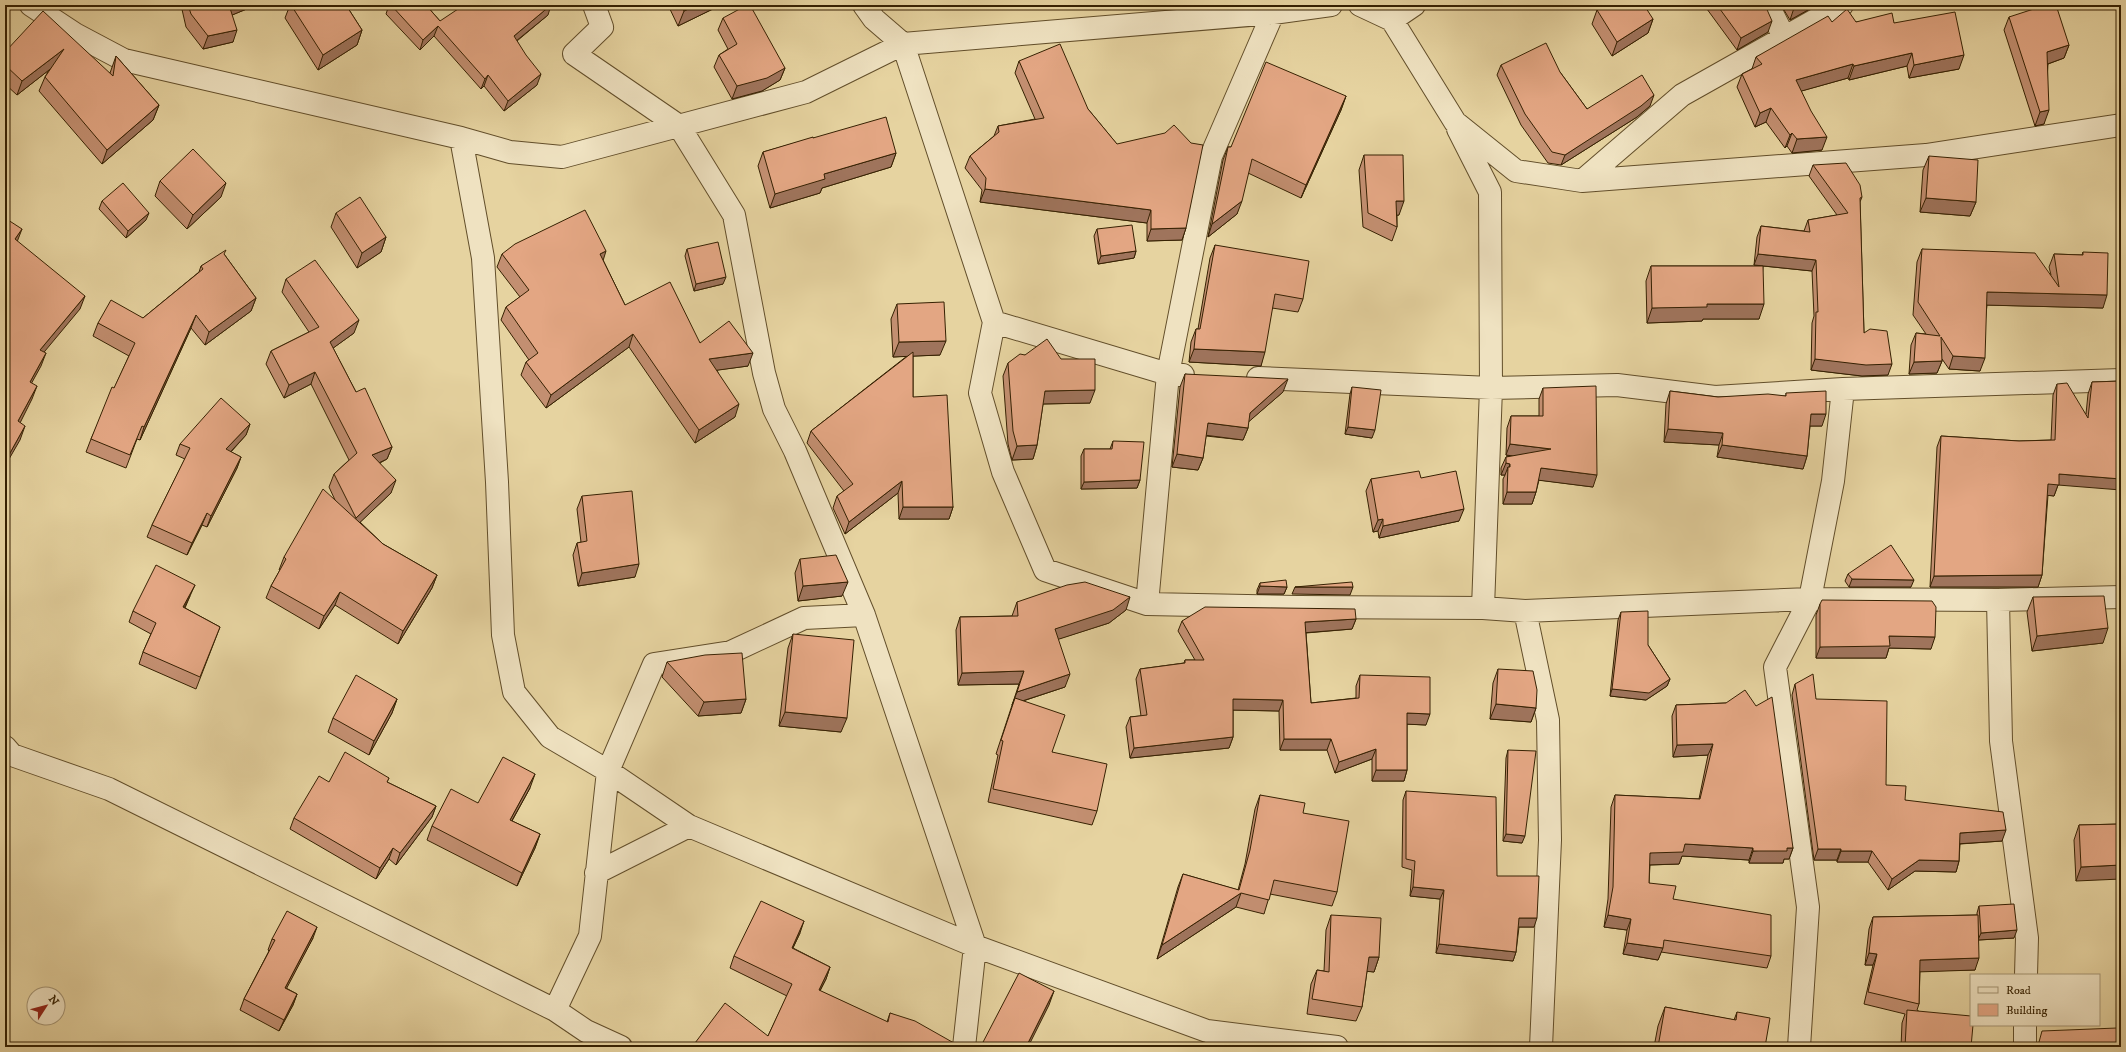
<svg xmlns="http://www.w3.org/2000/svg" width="2126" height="1052" viewBox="0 0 2126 1052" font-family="'IM FELL DW Pica',serif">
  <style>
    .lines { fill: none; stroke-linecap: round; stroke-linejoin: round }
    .minor-casing { stroke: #624e2a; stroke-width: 24 }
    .minor { stroke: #efe2c1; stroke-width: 22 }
    .wall { fill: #c38f71; stroke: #362102 }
    .shaded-wall { fill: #9f745c; stroke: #362102 }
    .building { fill: #e3a683; stroke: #362102 }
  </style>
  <rect width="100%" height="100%" fill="#e6d3a0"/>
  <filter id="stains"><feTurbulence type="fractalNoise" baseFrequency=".005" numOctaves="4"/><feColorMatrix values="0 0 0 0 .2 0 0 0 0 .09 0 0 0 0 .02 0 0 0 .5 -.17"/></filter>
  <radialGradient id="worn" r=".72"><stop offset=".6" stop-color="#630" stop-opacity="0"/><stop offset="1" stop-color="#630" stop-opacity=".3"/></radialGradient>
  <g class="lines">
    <g class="minor-casing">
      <path id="minor" d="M31 5 75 34 124 60 461 138 510 152 562 157 806 92 903 44 1273 13 1331 5
        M594 5 602 27 574 54 679 126 734 215 764 373 774 409 795 451 864 615 975 946 964 1047
        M864 5 874 19 903 44 994 322 980 393 1003 472 1045 570 1147 604
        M1360 5 1392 20 1414 5
        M1768 5 1784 37
        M1273 13 1211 156 1168 374 1147 604 1297 607 1483 608 1525 611 1548 720 1550 840 1541 1047
        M1392 20 1455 122 1516 171 1582 181 1682 95 1842 5
        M1458 129 1490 192 1491 388 1483 608
        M461 138 483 258 497 482 503 635 514 692 550 737 608 771 689 826 975 946 1207 1031 1337 1047
        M1582 181 1926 155 2121 125
        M994 322 1168 374 1183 375
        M1258 378 1491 388 1617 385 1715 397 1843 389
        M1998 600 2001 741 2027 938 2026 975
        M1525 611 1810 599 1998 600 2121 597
        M5 747 12 755 109 789 555 1010
        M596 873 689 826
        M621 1047 586 1031 555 1010 590 936 608 771 654 664 731 652 804 618 864 615
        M1799 1047 1808 907 1775 667 1810 599 1833 481 1843 389 2121 380
        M2025 1047V1025"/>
    </g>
    <use href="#minor" class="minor"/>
  </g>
  <path class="wall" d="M181 5H250L249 8 232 15 233 42 203 49 186 27Z
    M290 5H346L362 30 357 45 318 70 285 18Z
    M389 5H426L440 21 548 15 517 41 537 85 504 111 484 86 481 89 434 36 420 50 386 14Z
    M668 5H719V6L678 26Z
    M1704 5H1765L1768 32 1737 50Z
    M1781 5H1810L1808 10 1790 20Z
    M1597 10 1653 19 1648 33 1612 56 1592 24Z
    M2009 17 2069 45 2064 58 2048 64 2044 124 2035 126 2004 30Z
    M723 18 785 68 780 80 762 91 732 99 714 67 719 55 728 49 718 30Z
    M1832 22H1856L1894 23 1959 69 1909 78 1907 66 1849 80 1848 78 1801 91 1822 150 1792 153 1787 146 1785 148 1766 122 1755 127 1737 87 1742 74 1752 69 1756 57Z
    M5 52 110 73 116 56 159 105 153 120 102 164 39 91 45 77 49 70 17 95 5 84Z
    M1019 61 1088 109 1186 228 1182 240 1147 241V223L980 202 982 190 965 168 970 156 994 136 998 126 1035 119 1015 73Z
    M1501 65 1560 72 1587 109 1650 106 1637 117 1561 165 1548 163 1521 125 1497 75Z
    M1346 96 1341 110 1301 198 1248 173 1237 214 1208 237 1223 160 1228 147H1231Z
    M813 138 896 153 891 167 822 188 820 193 770 208 758 166 763 152Z
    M2121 146V163L2118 153Z
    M1364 155 1399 215H1397V227L1392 241 1363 227 1359 170Z
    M1929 156 1976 202 1970 216 1920 212 1923 170Z
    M1813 165 1862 197 1860 202 1864 333 1888 375 1862 376 1811 370 1812 323 1814 316 1812 271 1763 266 1759 319H1703L1702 321 1647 323 1646 281 1651 266H1763L1754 265 1757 237 1761 226 1804 231 1808 220 1837 215 1809 176Z
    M160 181 221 197 187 229 155 196Z
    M102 201 146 220 126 238 99 209Z
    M336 213 386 237 381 252 357 268 331 227Z
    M1097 229 1136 251 1134 258 1098 264 1094 236Z
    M1215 245 1303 299 1298 312 1272 308 1261 366 1189 362 1191 342 1196 329H1198L1210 258Z
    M687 249 723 284 694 291 685 256Z
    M1922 249 2051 275 2049 267 2054 254 2082 255 2083 252 2103 308 1987 305 1980 371 1949 369 1942 359V361L1937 373 1909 374 1911 345 1916 333 1926 334 1913 315 1917 262Z
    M224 254 256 298 251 311 205 345 191 328 140 440 137 439 126 468 86 452 91 439 129 356 93 336 98 323 143 318 199 272 201 266Z
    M502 254 603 260 625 305 748 366 717 370 735 417 695 443 629 347 546 408 521 375 526 362 529 360 501 320 506 307 520 297 497 267Z
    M286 279 354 333 333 348 356 392 392 447 387 459 380 463 391 493 360 522 383 544 437 575 432 588 398 644 335 605 319 629 266 598 271 586 280 570H279L284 557 335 500 329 487 334 474 349 460 311 384 284 398 266 364 271 351 309 332 282 292Z
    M897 304 940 355 913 356V397L953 507 949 519H899L898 493 845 534 833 508 837 496 844 491 807 443 811 431 907 356 893 357 891 319Z
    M1025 355 1090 403 1043 404 1037 445 1033 459 1012 460 1008 444 1003 376 1008 363Z
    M1185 374 1283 392 1248 422V428L1243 440 1206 436 1203 458 1198 470 1172 467 1180 387Z
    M2121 381 2058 485 2054 496 2048 495 2042 575 2038 587H1930L1937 447 1941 436 2019 441 2051 440 2053 395 2057 384 2086 414 2088 394 2092 382Z
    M1352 387 1372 438 1345 434 1350 394Z
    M1543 388 1593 487 1539 480 1536 492 1532 504H1503V479L1505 475H1501V468L1506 457 1510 456 1506 455 1507 428 1511 416H1539V399Z
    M1670 391 1718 397 1786 396V393L1822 426H1810L1807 456 1803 469 1717 457 1719 445 1664 442 1666 404Z
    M250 424 246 435 231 452 241 457 237 468 207 527 202 525 187 555 147 537 152 525 185 459 176 455 180 444Z
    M1113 441 1140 480 1137 488 1081 489V456L1084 449H1110Z
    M1421 478 1459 521 1379 538 1378 531 1373 532 1366 491 1371 479Z
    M582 496 635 577 578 586 573 555 577 543 581 542 577 509Z
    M800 559 842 596 798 601 795 573Z
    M1848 574 1911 587H1849L1845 581Z
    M1260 583 1287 587 1284 594H1257V590Z
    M190 596 185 608 220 627 196 689 139 664 143 652 151 634 129 622 133 611Z
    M2033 597 2103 643 2032 651 2027 612Z
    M1017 602 1126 610 1109 623 1058 639 1065 687 1023 701 1052 752 1097 811 1092 825 988 802 998 755 996 754 1019 684 958 685 956 630 960 617 1012 616Z
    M1820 604 1931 649 1889 648 1886 658H1816V615Z
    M1621 612 1648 645 1670 679 1667 686 1646 700 1610 696 1618 620Z
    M1356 619 1352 629 1306 633 1311 703 1356 698V686L1360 675 1426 725 1407 724V770L1404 781H1372V759L1335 773 1327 750H1280L1279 711 1233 710V737L1229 748 1130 758 1126 727 1130 717 1141 716 1136 679 1140 669 1184 663 1185 660H1195L1178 631 1182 621Z
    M793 634 841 732 779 726 788 648Z
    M667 662 746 699 741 713 698 716 662 677Z
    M1498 669 1536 708 1531 722 1490 719 1493 683Z
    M1795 684 1816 699 1886 785 1905 800 2002 841 1960 844 1959 861 1956 872 1915 871 1888 890 1868 862H1837V860H1814L1792 695Z
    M397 699 392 713 369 755 328 732 333 718Z
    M1726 703 1793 848 1789 859H1784L1783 863H1749V860L1682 856 1679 864 1650 865 1649 883 1673 899 1771 956 1767 968 1661 952 1658 960 1623 954 1627 930 1604 927 1608 899 1611 807 1615 795 1699 799 1708 755 1673 757 1672 716 1676 705Z
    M1508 750 1522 843 1503 841 1506 758Z
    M389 778 387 782 436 806 432 817 396 865 389 859 376 879 290 829 294 818 329 782Z
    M530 788 512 821 540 834 535 848 517 886 427 840 432 826 478 803Z
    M1406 791 1497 876 1534 927H1519L1516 952 1513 961 1436 953 1440 899 1410 896 1412 870 1402 867 1403 800Z
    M1260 795 1303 813 1337 892 1332 906 1270 894 1264 914 1236 907 1157 959 1178 887 1183 874 1238 890 1245 864 1255 809Z
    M2121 824 2076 881 2074 840 2079 825Z
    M1979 906 2014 938 1978 940 1975 970 1920 971 1919 1004 1917 1010 1971 1047H1901L1902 1023 1905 1014 1864 1004 1873 965H1865L1869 929 1873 917 1977 915V913Z
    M1331 915 1379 957 1374 972 1367 971 1362 1007 1356 1021 1307 1014 1311 984 1317 970 1324 971 1326 930Z
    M800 933 793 948 830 967 826 979 820 991 887 1022 890 1013 961 1047H693L695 1043 768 1036 787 996 730 968 734 956Z
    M313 938 286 988 297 994 293 1005 279 1031 240 1010 244 999 269 951 268 950 272 939Z
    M1665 1007 1734 1020 1737 1012 1765 1047H1654L1658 1026Z"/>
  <path class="shaded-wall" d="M229 5H250L249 8 225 18Z
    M551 5 548 15 510 46 514 36Z
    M696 5H719V6L678 26 684 11Z
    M1800 5H1810L1808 10 1790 20 1794 8Z
    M1653 19 1648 33 1612 56 1617 42Z
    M1772 21 1768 32 1737 50 1741 38Z
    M438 26 434 36 420 50 423 40Z
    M237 30 233 42 203 49 208 36Z
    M362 30 357 45 318 70 323 55Z
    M2069 45 2064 58 2042 66 2047 52Z
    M64 49 58 63 17 95 22 81Z
    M1912 53 1907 66 1849 80 1854 66Z
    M1964 55 1959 69 1909 78 1914 65Z
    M1853 64 1848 78 1791 94 1796 80Z
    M785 68 780 80 762 91 732 99 737 86Z
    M541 74 537 85 504 111 508 101Z
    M488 75 484 86 481 89 485 79Z
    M1654 95 1650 106 1637 117 1561 165 1565 155Z
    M1346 96 1341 110 1301 198 1306 185Z
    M159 105 153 120 102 164 107 150Z
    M1771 108 1766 122 1755 127 1760 113Z
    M2049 110 2044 124 2035 126 2040 112Z
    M1792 133 1787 146 1785 148 1790 135Z
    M1827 137 1822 150 1792 153 1797 139Z
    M896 153 891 167 822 188 820 193 770 208 775 194 824 174Z
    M226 183 221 197 187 229 193 215Z
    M985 189 1151 210 1147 223 980 202Z
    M1926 198 1976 202 1970 216 1920 212Z
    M1242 201 1237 214 1208 237 1212 224Z
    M1396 201H1404L1399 215 1391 216Z
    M149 213 146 220 126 238 128 231Z
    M1186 228 1182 240 1147 241 1151 229Z
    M22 229 17 242 15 239Z
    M386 237 381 252 357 268 362 253Z
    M606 251 602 264 600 254Z
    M1136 251 1134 258 1098 264 1101 256Z
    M1758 254 1816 260 1812 271 1754 265Z
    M726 277 723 284 694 291 696 284Z
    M1987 292 2107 295 2103 308 1983 305Z
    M85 296 80 309 35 363 40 350Z
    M256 298 251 311 205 345 209 332Z
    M1707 304H1764L1759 319H1703L1702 321 1647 323 1652 308Z
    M196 315 191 328 140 440 144 427Z
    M359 320 354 333 325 354 330 342Z
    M633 334 629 347 546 408 551 395Z
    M946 341 940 355 893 357 899 342Z
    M1194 349 1265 352 1261 366 1189 362Z
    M46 353 41 366 25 395 30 382Z
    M753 353 748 366 704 372 709 359Z
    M1953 356 1985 358 1980 371 1949 369Z
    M1815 359 1892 364 1888 375 1862 376 1811 370Z
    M1942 361 1937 373 1909 374 1914 362Z
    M315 372 311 384 284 398 289 385Z
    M1288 379 1283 392 1245 425 1250 413Z
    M37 386 32 399 14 435 18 421Z
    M1095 390 1090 403 1040 404 1045 391Z
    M739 404 735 417 695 443 699 430Z
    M1811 414H1826L1822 426H1807Z
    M1208 423 1248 428 1243 440 1204 435Z
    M250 424 246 435 222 461 226 449Z
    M25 426 20 440 5 466V462Z
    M1348 427 1375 430 1372 438 1345 434Z
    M1668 429 1723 433 1719 445 1664 442Z
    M1510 444 1551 449 1547 461 1506 455Z
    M1037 445 1033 459 1012 460 1017 446Z
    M1722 445 1807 456 1803 469 1717 457Z
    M392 447 387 459 368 468 372 455Z
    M1177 454 1203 458 1198 470 1172 467Z
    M241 457 237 468 207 527 211 516Z
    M1506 463 1510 464 1508 471V467L1505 475H1501Z
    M1541 468 1597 475 1593 487 1537 480Z
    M2059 474 2121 479V490L2058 485 2054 496 2044 495 2048 484Z
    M396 480 391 493 351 531 356 518Z
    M1140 480 1137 488 1081 489 1084 482Z
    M902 481 898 493 845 534 849 522Z
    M1507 492H1536L1532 504H1503Z
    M903 507H953L949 519H899Z
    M1464 509 1459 521 1379 538 1383 526Z
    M207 513 202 525 187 555 192 543Z
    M1383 519 1378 531 1373 532 1378 520Z
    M639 564 635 577 578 586 582 573Z
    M437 575 432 588 398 644 403 631Z
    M2042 575 2038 587H1930L1934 576Z
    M1852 579 1914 580 1911 587H1849Z
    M848 582 842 596 798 601 803 586Z
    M195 585 190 596 179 618 183 607Z
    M1260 586 1287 587 1284 594H1257Z
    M1295 587H1353L1350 595 1292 594Z
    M340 592 335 605 319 629 324 616Z
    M1130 597 1126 610 1109 623 1050 642 1055 629Z
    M1356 619 1352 629 1302 633 1305 622Z
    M2108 628 2103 643 2032 651 2037 636Z
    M1889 636 1935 637 1931 649 1889 648 1886 658H1816L1820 647Z
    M1024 671 1019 684 958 685 962 673Z
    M1070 674 1065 687 1013 704 1015 698 1012 705 1017 692Z
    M1670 679 1667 686 1646 700 1610 696 1612 689Z
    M397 699 392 713 369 755 374 741Z
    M746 699 741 713 698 716 704 702Z
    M1233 699 1283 700 1279 711 1229 710Z
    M1496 704 1536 708 1531 722 1490 719Z
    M785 712 847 718 841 732 779 726Z
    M1407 713 1430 714 1426 725 1403 724Z
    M1233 737 1229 748 1130 758 1134 748Z
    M1284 739H1331L1327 750H1280Z
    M1713 744 1708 755 1673 757 1677 745Z
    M1376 749 1372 759 1335 773 1339 762Z
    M1376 770H1407L1404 781H1372Z
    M535 774 530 788 505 833 510 820Z
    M436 806 432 817 396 865 400 853Z
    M2006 830 2002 841 1956 844 1960 833Z
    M540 834 535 848 517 886 522 873Z
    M1506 834 1525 836 1522 843 1503 841Z
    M1685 844 1753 848 1749 860 1682 856 1679 864 1646 865 1650 853Z
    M393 848 389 859 376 879 380 868Z
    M1787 848H1793L1789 859H1784L1783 863H1749L1753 851Z
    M1818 849H1841L1837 860H1814Z
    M1841 851H1872L1868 862H1837Z
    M1919 860 1959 861 1956 872 1915 871 1888 890 1892 879Z
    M2121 865V879L2076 881 2081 867Z
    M1413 887 1444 890 1440 899 1410 896Z
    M1241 893 1236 907 1157 959 1162 945Z
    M1608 915 1631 919 1627 930 1604 927Z
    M1519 918H1537L1534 927H1516Z
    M804 921 800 933 787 960 792 948Z
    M317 927 313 938 281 999 285 988Z
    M2017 930 2014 938 1978 940 1981 933Z
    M1627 943 1663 948 1658 960 1623 954Z
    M1439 944 1516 952 1513 961 1436 953Z
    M1869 953 1877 954 1873 965H1865Z
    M1369 957H1379L1374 972 1363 971Z
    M1979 958 1975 970 1916 972 1920 960Z
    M830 967 826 979 814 1002 819 990Z
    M1054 991 1049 1005 1028 1047H1026Z
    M297 994 293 1005 279 1031 284 1020Z"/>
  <path class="building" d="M188 5H229L237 30 208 36 191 14Z
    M291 5H346L362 30 323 55Z
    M391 5H426L440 21 464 5H551L514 36 526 55 541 74 508 101 488 75 485 79 438 26 423 40Z
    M681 5H696L684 11Z
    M747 5H750L785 68 767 78 737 86 719 55 737 44 723 18Z
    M1605 5H1644L1653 19 1617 42 1597 10Z
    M1717 5H1765L1772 21 1741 38Z
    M1792 5H1800L1794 8Z
    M2046 5H2056L2069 45 2047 52 2049 110 2040 112 2009 17Z
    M1847 9 1856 22 1892 13 1894 23 1955 12 1964 55 1914 65 1912 53 1854 66 1853 64 1796 80 1811 111 1827 137 1797 139 1792 133 1790 135 1771 108 1760 113 1742 74 1762 64 1756 57 1828 16 1832 22Z
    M43 11 113 76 116 56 159 105 107 150 45 77 64 49 22 81 5 65V52Z
    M1546 43 1560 72 1587 109 1642 75 1654 95 1641 106 1565 155 1552 152 1525 114 1501 65Z
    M1060 44 1088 109 1117 144 1165 133 1174 125 1191 143 1203 145 1186 228 1151 229V210L985 189 986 178 970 156 999 132 998 126 1044 118 1019 61Z
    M1266 62 1346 96 1306 185 1252 159 1242 201 1212 224 1228 147H1231Z
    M886 117 896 153 824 174 825 179 775 194 763 152 813 137V138Z
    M193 149 226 183 193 215 160 181Z
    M1364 155H1403L1404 201H1396L1397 227 1368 213Z
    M1929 156 1978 160 1976 202 1926 198Z
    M1846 163 1860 185 1862 197 1860 198 1864 333 1870 329 1887 331 1892 364 1866 365 1815 359 1816 312H1818L1816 260 1758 254 1761 226 1810 232 1808 220 1848 213 1813 165Z
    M123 183 149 213 128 231 102 201Z
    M360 197 386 237 362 253 336 213Z
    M585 210 606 251 600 254 625 305 670 282 700 343 729 321 753 353 709 359 739 404 699 430 633 334 551 395 526 362 538 353 506 307 529 290 502 254 515 244Z
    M5 218 22 229 15 239 85 296 40 350 46 353 30 382 37 386 18 421 25 426 5 462Z
    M1132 225 1136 251 1101 256 1097 229Z
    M718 242 726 277 696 284 687 249Z
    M1215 245 1309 261 1303 299 1275 294 1265 352 1194 349 1196 329H1200Z
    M1922 249 2035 253 2059 287 2054 254 2083 255V252L2108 253 2107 295 1987 292 1985 358 1953 356 1941 337 1942 361 1914 362 1916 333 1940 336 1918 302Z
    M226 250 224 254 256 298 209 332 196 315 144 427 142 426 130 455 91 439 112 387 114 388 135 343 98 323 111 300 143 318 203 269 201 266Z
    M315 260 359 320 330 342 356 392 365 388 392 447 372 455 396 480 356 518 334 474 357 453 315 372 289 385 271 351 319 327 286 279Z
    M1651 266H1763L1764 304H1707V307L1652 308Z
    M944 302 946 341 899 342 897 304Z
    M1047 339 1061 359H1095V390L1045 391 1037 445 1017 446 1013 431 1008 363 1020 354 1025 355Z
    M913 352V397L947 395 953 507H903L902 481 849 522 837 496 853 484 811 431Z
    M1185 374 1288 379 1250 413 1248 428 1208 423 1203 458 1177 454Z
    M2121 381V479L2059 474V485L2048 484 2042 575 1934 576 1941 436 2019 441 2055 440 2057 384 2067 383 2088 418 2092 382Z
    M1596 386 1597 475 1541 468 1536 492H1507L1508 467H1510V464L1506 463V457L1551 449 1510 444 1511 416H1543V388Z
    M1352 387 1381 390 1375 430 1348 427Z
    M1670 391 1718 397 1768 394 1786 396V393L1826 391V414H1811L1807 456 1722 445 1723 433 1668 429Z
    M221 398 250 424 226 449 241 457 211 516 207 513 192 543 152 525 190 448 180 444Z
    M1113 441 1144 442 1140 480 1084 482V449H1112Z
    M1419 471 1421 478 1456 471 1464 509 1383 526V519L1378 520 1371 479Z
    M323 489 383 544 437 575 403 631 340 592 324 616 271 586 286 559 284 557Z
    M632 491 639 564 582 573 577 543 587 541 582 496Z
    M1891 545 1914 580 1852 579 1848 574Z
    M836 555 848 582 803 586 800 559Z
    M156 565 195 585 183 607 220 627 200 677 143 652 156 623 133 611Z
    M1286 580 1287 587 1260 586V583Z
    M1085 582 1130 597 1113 610 1055 629 1070 674 1017 692 1024 671 962 673 960 617 1018 616 1017 602 1067 585Z
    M1352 582 1353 587H1295Z
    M2104 596 2108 628 2037 636 2033 597Z
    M1822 600 1932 601 1936 607 1935 637 1889 636 1890 646 1820 647V604Z
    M1205 607 1355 609 1356 619 1305 622 1311 703 1359 698 1360 675 1430 677V714L1407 713V770H1376V749L1339 762 1331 739H1284L1283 700 1233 699V737L1134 748 1130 717 1147 715 1140 669 1185 663V660H1204L1182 621Z
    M1648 611V645L1670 679 1649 693 1612 689 1621 612Z
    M793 634 854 640 847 718 785 712Z
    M742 653 746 699 704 702 667 662 705 655Z
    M1498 669 1533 671 1537 690 1536 708 1496 704Z
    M1813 674 1816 699 1887 701 1886 785 1906 786 1905 800 2003 812 2006 830 1960 833 1959 861 1919 860 1892 879 1872 851H1841V849H1818L1795 684Z
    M356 675 397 699 374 741 333 718Z
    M1745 690 1756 706 1772 697 1793 848H1787V851H1753V848L1685 844 1683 852 1650 853 1649 883 1676 886 1673 899 1771 915V956L1664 940 1663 948 1627 943 1631 919 1608 915 1613 887 1615 795 1700 799 1713 744 1677 745 1676 705 1726 703Z
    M1015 698 1065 715 1052 752 1107 764 1097 811 993 789 1003 741 1001 740Z
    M1508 750 1536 751 1525 836 1506 834Z
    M345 752 389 778 387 782 436 806 400 853 393 848 380 868 294 818 319 776 329 782Z
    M503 757 535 774 510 820 540 834 522 873 432 826 451 789 478 803Z
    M1406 791 1496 797 1497 876H1539L1537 918H1519L1516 952 1439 944 1444 890 1413 887 1415 861 1406 859Z
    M1260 795 1305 803 1303 813 1349 821 1337 892 1274 880 1269 900 1241 893 1162 945 1183 874 1239 890 1250 850Z
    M2121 824V865L2081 867 2079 825Z
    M761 901 804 921 792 948 830 967 819 990 888 1022 890 1013 915 1021 961 1047H826L819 1044 821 1047H699L695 1043 725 1003 768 1036 792 984 734 956Z
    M2014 904 2017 930 1981 933 1979 906Z
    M287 911 317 927 285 988 297 994 284 1020 244 999 275 940 272 939Z
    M1331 915 1381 918 1379 957H1369L1362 1007 1312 999 1317 970 1329 972Z
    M1978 915 1979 958 1920 960 1919 1004 1868 992 1877 954 1869 953 1873 917Z
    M1019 973 1054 991 1026 1047H984L981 1046Z
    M1665 1007 1736 1020 1737 1012 1770 1018 1765 1047H1658Z
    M1907 1010 1971 1016V1025H1973L1971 1047H1905Z
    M2117 1028V1041L2121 1042V1047H2039V1042L2042 1031Z"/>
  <rect width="2126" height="1052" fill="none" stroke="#e6d3a0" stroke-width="20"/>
  <rect x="6" y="6" width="2114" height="1040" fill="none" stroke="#362102" stroke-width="2"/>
  <rect x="10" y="10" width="2106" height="1032" fill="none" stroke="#362102"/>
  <rect x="1970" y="974" width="130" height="52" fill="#efe2c1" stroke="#a59575"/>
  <rect x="1978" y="987" width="20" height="6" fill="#efe2c1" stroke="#a59575"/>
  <text x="2006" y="994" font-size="12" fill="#362102">Road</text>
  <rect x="1978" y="1004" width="20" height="12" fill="#e3a683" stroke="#a59575"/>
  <text x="2006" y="1014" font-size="12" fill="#362102">Building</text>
  <g transform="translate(46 1006) rotate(54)"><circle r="19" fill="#efe2c1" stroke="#a59575"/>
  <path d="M0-3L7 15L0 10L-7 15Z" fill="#8f2418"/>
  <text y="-6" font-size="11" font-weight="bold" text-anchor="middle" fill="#362102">N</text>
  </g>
  <rect width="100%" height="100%" filter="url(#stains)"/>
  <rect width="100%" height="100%" fill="url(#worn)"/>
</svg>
